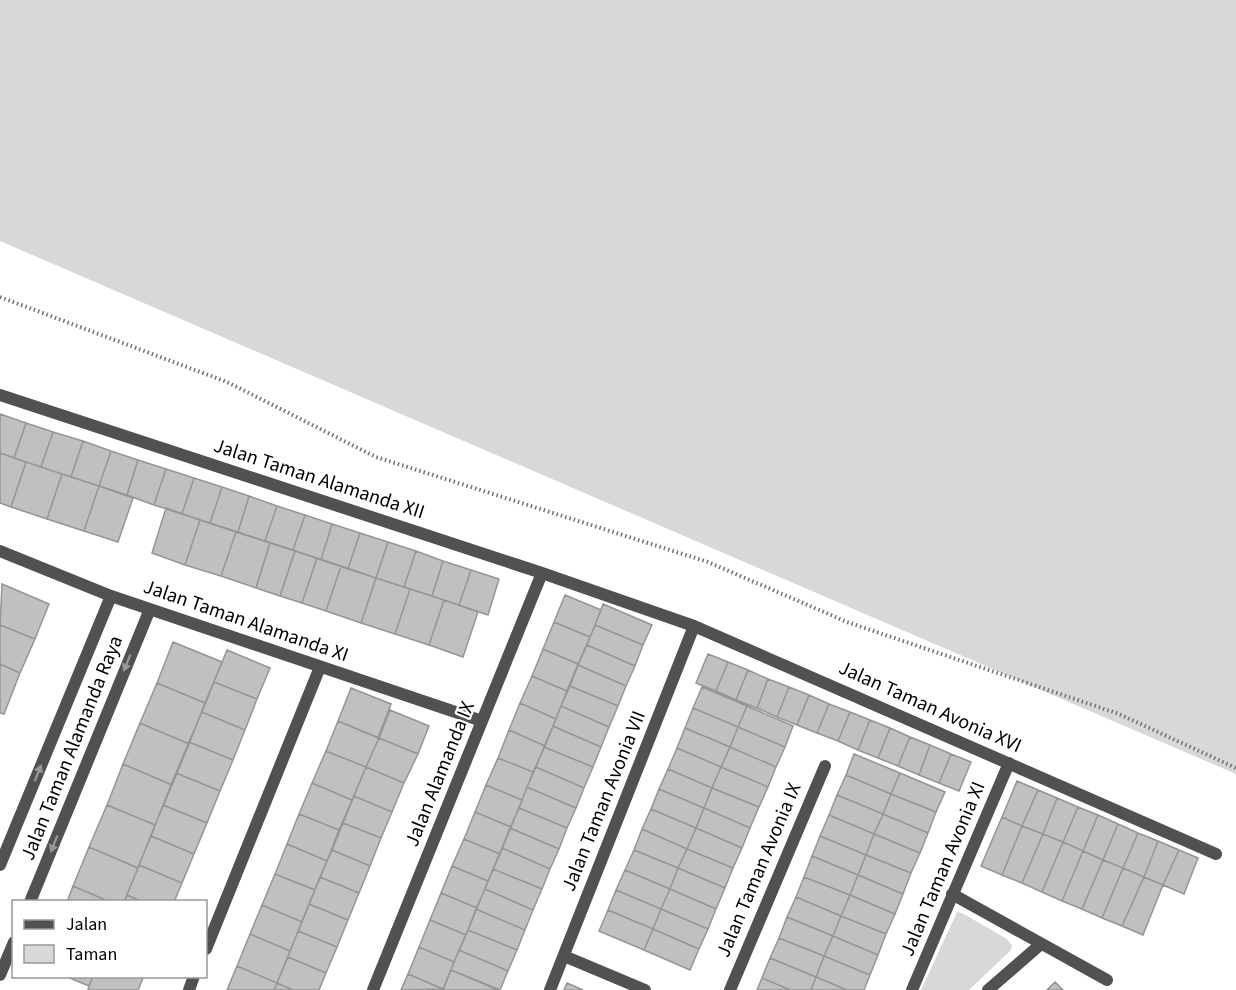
<svg xmlns="http://www.w3.org/2000/svg" width="1236" height="990" viewBox="0 0 1236 990" font-family="'Source Sans 3',sans-serif">
  <style>
    .green { fill: #d8d8d8 }
    .building { fill: #c0c0c0; stroke: #959595; stroke-width: 1.5 }
    .lines { fill: none; stroke-linecap: round; stroke-linejoin: round }
    .path { stroke: #737373; stroke-width: 4; stroke-dasharray: 1.5 3; stroke-linecap: butt }
    .street { stroke: #515151; stroke-width: 12 }
    .oneway { fill: #979797 }
    .labels { text-anchor: middle; dominant-baseline: central; stroke-width: 4.5; stroke-linejoin: round; paint-order: stroke }
    .street-label { font-size: 20px; fill: #000; stroke: #fff }
  </style>
  <rect width="100%" height="100%" fill="#fff"/>
  <path class="green" d="M0 0H1236V774L0 241Z
    M957 912 962 913 1007 939 1012 945 1011 950 969 990H921Z"/>
  <path class="building" d="M0 414 26 423 14 458 0 453Z
    M26 423 53 432 41 467 14 458Z
    M53 432 83 441 71 477 41 467Z
    M83 441 111 451 99 486 71 477Z
    M111 451 138 460 127 495 99 486Z
    M0 453 26 462 11 507 0 503Z
    M138 460 166 469 154 505 127 495Z
    M26 462 62 474 47 519 11 507Z
    M166 469 194 478 182 514 154 505Z
    M62 474 99 486 84 531 47 519Z
    M194 478 222 487 210 523 182 514Z
    M99 486 133 498 118 542 84 531Z
    M222 487 249 496 238 532 210 523Z
    M249 496 277 506 265 541 238 532Z
    M277 506 305 515 293 550 265 541Z
    M166 508 200 520 185 565 152 553Z
    M305 515 332 524 321 560 293 550Z
    M200 520 236 532 221 576 185 565Z
    M332 524 360 533 348 569 321 560Z
    M236 532 270 543 256 588 221 576Z
    M360 533 388 542 376 578 348 569Z
    M388 542 416 551 404 587 376 578Z
    M270 543 295 551 280 596 256 588Z
    M295 551 317 558 302 603 280 596Z
    M416 551 443 561 432 596 404 587Z
    M317 558 341 566 326 611 302 603Z
    M443 561 471 570 459 605 432 596Z
    M341 566 376 578 361 623 326 611Z
    M471 570 499 579 488 615 459 605Z
    M376 578 410 589 395 634 361 623Z
    M2 584 49 604 35 639 0 625Z
    M410 589 444 600 429 645 395 634Z
    M565 595 601 610 590 637 554 622Z
    M444 600 478 612 463 657 429 645Z
    M603 604 652 625 643 645 595 625Z
    M554 622 590 637 578 664 543 649Z
    M0 625 35 639 20 673 0 664Z
    M595 625 643 645 635 666 587 645Z
    M173 642 222 662 205 703 157 683Z
    M587 645 635 666 626 686 578 665Z
    M543 649 578 664 567 691 532 676Z
    M227 650 270 668 257 699 214 682Z
    M708 654 728 662 716 691 696 683Z
    M728 662 748 670 736 700 716 691Z
    M0 664 20 673 4 714 0 713Z
    M578 665 626 686 618 706 570 686Z
    M748 670 768 679 757 708 736 700Z
    M532 676 567 691 556 719 520 703Z
    M768 679 789 687 777 717 757 708Z
    M214 682 257 699 245 730 202 712Z
    M157 683 205 703 189 744 140 723Z
    M570 686 618 706 609 727 561 706Z
    M702 687 747 706 738 727 693 708Z
    M789 687 809 695 797 725 777 717Z
    M351 688 391 704 378 738 338 721Z
    M809 695 829 704 817 733 797 725Z
    M520 703 556 719 545 746 509 730Z
    M829 704 850 712 838 741 817 733Z
    M561 706 609 727 601 747 553 726Z
    M747 706 793 726 785 747 738 727Z
    M693 708 738 727 730 747 685 728Z
    M390 710 429 726 418 754 379 738Z
    M202 712 245 730 233 760 189 742Z
    M850 712 870 720 858 750 838 741Z
    M870 720 890 728 878 758 858 750Z
    M338 721 379 738 366 767 326 751Z
    M140 723 189 744 172 785 123 764Z
    M553 726 601 747 593 767 544 747Z
    M738 727 785 747 776 767 730 747Z
    M685 728 730 747 721 767 677 748Z
    M890 728 910 737 898 766 878 758Z
    M509 730 545 746 533 772 498 758Z
    M910 737 930 745 919 775 898 766Z
    M379 738 418 754 404 783 366 767Z
    M189 742 233 760 220 791 176 773Z
    M930 745 951 754 939 783 919 775Z
    M544 747 593 767 584 788 536 767Z
    M730 747 776 767 768 787 721 767Z
    M677 748 721 767 712 788 668 769Z
    M326 751 366 767 352 800 312 783Z
    M854 754 900 773 891 794 846 775Z
    M951 754 971 762 959 791 939 783Z
    M498 758 533 772 522 800 486 785Z
    M123 764 172 785 155 825 107 805Z
    M366 767 404 783 392 812 354 796Z
    M536 767 584 788 576 808 527 787Z
    M721 767 768 787 759 807 712 788Z
    M668 769 712 788 704 808 659 789Z
    M176 773 220 791 207 823 163 805Z
    M900 773 945 792 936 812 891 794Z
    M846 775 891 794 883 814 837 795Z
    M1017 781 1038 790 1022 826 1002 817Z
    M312 783 352 800 339 830 299 814Z
    M486 785 522 800 511 827 475 812Z
    M527 787 576 808 567 828 519 808Z
    M712 788 759 807 750 828 704 808Z
    M659 789 704 808 696 828 651 809Z
    M1038 790 1057 798 1043 834 1022 826Z
    M891 794 936 812 928 833 883 814Z
    M837 795 883 814 874 834 829 815Z
    M354 796 392 812 381 838 343 823Z
    M1057 798 1078 807 1063 842 1043 834Z
    M107 805 155 825 138 868 89 847Z
    M163 805 207 823 194 854 151 836Z
    M1078 807 1098 815 1083 851 1063 842Z
    M519 808 567 828 559 849 510 828Z
    M704 808 750 828 742 848 696 828Z
    M651 809 696 828 687 849 642 829Z
    M475 812 511 827 500 854 464 839Z
    M299 814 339 830 327 861 287 844Z
    M883 814 928 833 920 853 874 834Z
    M829 815 874 834 866 855 820 836Z
    M1098 815 1118 824 1103 860 1083 851Z
    M1002 817 1022 826 1002 875 981 866Z
    M343 823 381 838 370 866 332 850Z
    M1118 824 1138 833 1123 868 1103 860Z
    M1022 826 1043 834 1022 883 1002 875Z
    M510 828 559 849 550 869 502 848Z
    M696 828 742 848 733 868 687 849Z
    M642 829 687 849 678 868 634 850Z
    M1138 833 1158 841 1144 877 1123 868Z
    M874 834 920 853 911 873 866 855Z
    M1043 834 1063 842 1042 892 1022 883Z
    M151 836 194 854 182 883 139 865Z
    M820 836 866 855 858 875 812 856Z
    M464 839 500 854 488 881 452 866Z
    M1158 841 1179 850 1163 885 1144 877Z
    M1063 842 1083 851 1062 901 1042 892Z
    M287 844 327 861 315 890 275 874Z
    M89 847 138 868 124 902H110L73 886Z
    M502 848 550 869 542 889 493 869Z
    M687 849 733 868 725 888 678 868Z
    M332 850 370 866 359 893 320 877Z
    M634 850 678 868 670 889 625 870Z
    M1179 850 1198 858 1184 894 1163 885Z
    M1083 851 1103 860 1082 909 1062 901Z
    M866 855 911 873 903 894 858 875Z
    M812 856 858 875 850 895 804 877Z
    M1103 860 1123 868 1102 918 1082 909Z
    M139 865 182 883 174 902H143L127 895Z
    M452 866 488 881 477 908 441 893Z
    M678 868 725 888 716 909 670 889Z
    M1123 868 1144 877 1122 926 1102 918Z
    M493 869 542 889 533 910 485 889Z
    M625 870 670 889 661 909 616 890Z
    M275 874 315 890 302 922 262 905Z
    M858 875 903 894 895 914 850 895Z
    M320 877 359 893 348 920 309 904Z
    M804 877 850 895 841 916 796 897Z
    M1144 877 1163 885 1143 935 1122 926Z
    M73 886 110 902H67Z
    M485 889 533 910 525 930 476 909Z
    M670 889 716 909 708 929 661 909Z
    M616 890 661 909 653 929 608 910Z
    M441 893 477 908 466 935 430 920Z
    M127 895 143 902H124Z
    M850 895 895 914 886 934 841 916Z
    M796 897 841 916 833 936 787 917Z
    M309 904 348 920 337 947 298 931Z
    M262 905 302 922 290 951 250 934Z
    M476 909 525 930 517 950 468 930Z
    M661 909 708 929 699 949 653 929Z
    M608 910 653 929 644 950 599 931Z
    M841 916 886 934 878 955 833 936Z
    M787 917 833 936 824 956 779 938Z
    M430 920 466 935 454 962 419 947Z
    M653 929 699 949 690 970 644 950Z
    M468 930 517 950 508 971 459 950Z
    M298 931 337 947 326 973 288 957Z
    M250 934 290 951 277 983 237 966Z
    M833 936 878 955 870 975 824 956Z
    M779 938 824 956 816 977 770 958Z
    M419 947 454 962 443 989 408 974Z
    M459 950 508 971 500 990 451 970Z
    M824 956 870 975 864 990H847L816 977Z
    M288 957 326 973 319 990H293L277 983Z
    M770 958 816 977 811 990H790L762 978Z
    M237 966 277 983 274 990H227Z
    M451 970 498 990H443Z
    M408 974 443 989 401 990Z
    M65 976H93L89 986Z
    M93 976H144L138 990H90L88 989Z
    M816 977 847 990H811Z
    M762 978 790 990H757Z
    M1055 982 1063 990H1047Z
    M277 983 293 990H274Z
    M567 983 583 990H564Z"/>
  <g class="lines">
    <path class="path" d="M0 297 227 382 376 457 708 562 847 622 1119 714 1236 768"/>
    <path class="street" d="M0 395 542 573 694 626 1216 854
      M0 551 111 596 482 721
      M0 865 111 596
      M952 894 1107 980
      M30 902 150 609
      M206 949 320 667
      M564 956 645 990
      M0 975 14 942
      M189 990 194 976
      M373 990 542 573
      M550 990 694 626
      M730 990 825 766
      M912 990 1009 763
      M988 990 1041 944"/>
  </g>
  <defs><path id="oneway-solid" d="M-6-.8H1V-3.2L6.5 0L1 3.2V.8H-6Z" transform="scale(1.5)"/></defs>
  <g class="oneway">
    <use href="#oneway-solid" transform="translate(127 663) rotate(112)"/>
    <use href="#oneway-solid" transform="translate(38 773) rotate(-68)"/>
    <use href="#oneway-solid" transform="translate(54 844) rotate(112)"/>
  </g>
  <g class="labels">
    <g class="street-label">
      <text transform="translate(319 479) rotate(18)">Jalan Taman Alamanda XII</text>
      <text transform="translate(246 621) rotate(19)">Jalan Taman Alamanda XI</text>
      <text transform="translate(930 707) rotate(24)">Jalan Taman Avonia XVI</text>
      <text transform="translate(72 748) rotate(-68)">Jalan Taman Alamanda Raya</text>
      <text transform="translate(440 774) rotate(-68)">Jalan Alamanda IX</text>
      <text transform="translate(604 801) rotate(-68)">Jalan Taman Avonia VII</text>
      <text transform="translate(943 869) rotate(-67)">Jalan Taman Avonia XI</text>
      <text transform="translate(759 870) rotate(-67)">Jalan Taman Avonia IX</text>
    </g>
  </g>
  <rect x="12" y="900" width="195" height="78" fill="#ffffff" stroke="#999999" stroke-width="1.5"/>
  <rect x="24" y="920" width="30" height="9" fill="#515151" stroke="#999999" stroke-width="1.5"/>
  <text x="66" y="930" font-size="18" fill="#000000">Jalan</text>
  <rect x="24" y="945" width="30" height="18" fill="#d8d8d8" stroke="#999999" stroke-width="1.5"/>
  <text x="66" y="960" font-size="18" fill="#000000">Taman</text>
</svg>
